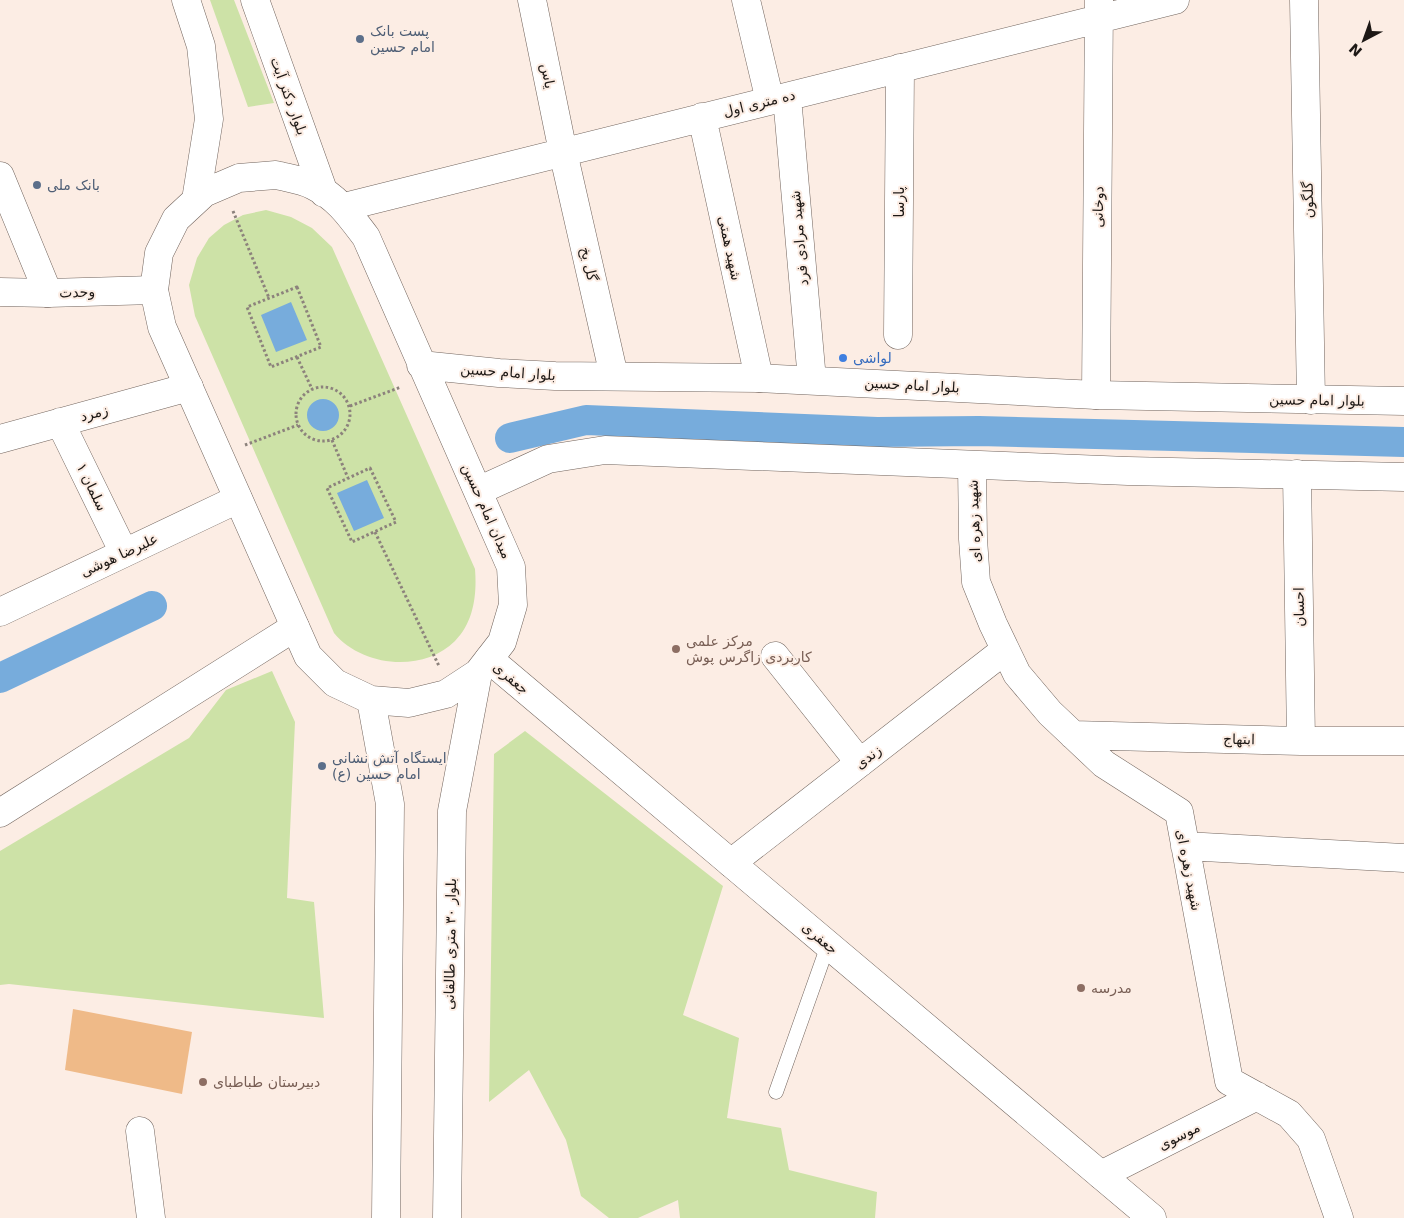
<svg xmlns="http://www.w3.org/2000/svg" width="1404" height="1218" viewBox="0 0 1404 1218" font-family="'DejaVu Sans','Noto Sans Arabic',sans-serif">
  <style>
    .green { fill: #cde2a7 }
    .water { fill: #77acdc }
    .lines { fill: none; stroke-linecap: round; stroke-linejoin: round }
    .canal { stroke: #77acdc; stroke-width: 30 }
    .building { fill: #efba88 }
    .service-casing { stroke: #72655e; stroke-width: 15 }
    .minor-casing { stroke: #72655e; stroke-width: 29 }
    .tertiary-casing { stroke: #72655e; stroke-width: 29 }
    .secondary-casing { stroke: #72655e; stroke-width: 29 }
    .path { stroke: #8c827c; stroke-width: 3; stroke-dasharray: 2.5 2.5; stroke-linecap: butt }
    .service { stroke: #fff; stroke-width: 14 }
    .minor { stroke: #fff; stroke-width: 28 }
    .tertiary { stroke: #fff; stroke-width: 28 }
    .secondary { stroke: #fff; stroke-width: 28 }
    .service-dot { fill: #5c6f8a; stroke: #fcede4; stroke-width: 2 }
    .shop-dot { fill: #3f7fe0; stroke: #fcede4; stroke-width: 2 }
    .education-dot { fill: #8d6e63; stroke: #fcede4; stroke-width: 2 }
    .labels { text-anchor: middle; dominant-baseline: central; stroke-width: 4; stroke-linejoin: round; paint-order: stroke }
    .service-label { font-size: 14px; fill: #4e5e75; stroke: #fcede4; text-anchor: start }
    .street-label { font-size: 14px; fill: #1d1815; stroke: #fcede4 }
    .shop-label { font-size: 14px; fill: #366cbe; stroke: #fcede4; text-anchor: start }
    .education-label { font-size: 14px; fill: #785e54; stroke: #fcede4; text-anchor: start }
  </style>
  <rect width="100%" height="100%" fill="#fcede4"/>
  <path class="green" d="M210 0H234L274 103 248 107Z
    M266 210 291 217 312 228 332 247 475 569C477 594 474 622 455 641 423 673 362 667 334 633L195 316 189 285 197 258 209 238 224 225 243 215Z
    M272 671 295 722 287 898 314 902 324 1018 9 984 0 985V851L189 738 226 690Z
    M525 731 723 886 683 1015 739 1038 727 1118 781 1128 789 1170 877 1192 875 1218H680L678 1200 638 1218H609L581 1196 566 1140 529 1070 489 1102 494 754Z"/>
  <path class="water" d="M291 302 307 340 276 352 261 315Z
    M307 415a16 16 0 1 1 32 0a16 16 0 1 1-32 0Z
    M367 480 384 518 354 531 337 493Z"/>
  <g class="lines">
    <path class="canal" d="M510 438 586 420 877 432 979 431 1404 442
      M0 678 152 606"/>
  </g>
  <path class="building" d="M73 1009 192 1032 182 1094 65 1070Z"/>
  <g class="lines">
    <g class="service-casing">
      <path id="service" d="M776 1092 828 945"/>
    </g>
    <g class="minor-casing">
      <path id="minor" d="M532 0 563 152 614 376
        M746 0 770 101
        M1304 0 1311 400
        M787 97 812 380
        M702 117 759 378
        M0 176 48 293
        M344 207 1175 0
        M898 335 900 68
        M1096 395 1099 1
        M60 422 124 553
        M0 439 189 387
        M972 466 973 539 976 582 993 624 1017 674 1050 713 1104 764 1179 812 1229 1081 1289 1114 1311 1139 1339 1218
        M1297 474 1301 741
        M0 612 238 499
        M775 656 860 763
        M1073 735 1301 741H1404
        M0 813 295 627
        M1185 846 1404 858
        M731 863 1005 650
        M140 1131 151 1218
        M1101 1175 1257 1096"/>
    </g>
    <g class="tertiary-casing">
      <path id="tertiary" d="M0 292 48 293 154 290
        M489 659 1152 1218"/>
    </g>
    <g class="secondary-casing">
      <path id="secondary" d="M186 0 201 46 209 119 196 200
        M255 0 324 193
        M276 175C288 178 303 180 314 186 338 198 350 216 366 237L511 567 513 605 502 642 478 673 446 694 409 703 371 700 335 683 308 656 162 327 154 290 159 253 176 219 204 193 239 178Z
        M421 365 499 373 555 376 759 378 1096 395 1404 401
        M478 491 548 459 605 450 1128 471 1404 477
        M371 700 390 804 386 1218
        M447 1218 452 811 478 673"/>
    </g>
    <path class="path" d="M233 211 269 298
      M297 287 321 347 271 367 247 307Z
      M297 357 312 389
      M296 414a27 27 0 1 1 54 0a27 27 0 1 1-54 0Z
      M350 406 401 387
      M332 440 348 478
      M245 445 298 425
      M370 468 396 522 352 542 327 488Z
      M375 532 439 666"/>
    <use href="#service" class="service"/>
    <use href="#minor" class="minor"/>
    <use href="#tertiary" class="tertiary"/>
    <use href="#secondary" class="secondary"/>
  </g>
  <g class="service-dot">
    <circle cx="360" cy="39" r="5"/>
    <circle cx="37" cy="185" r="5"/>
    <circle cx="322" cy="766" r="5"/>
  </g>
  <circle class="shop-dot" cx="843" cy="358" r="5"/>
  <g class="education-dot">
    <circle cx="676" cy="649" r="5"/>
    <circle cx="1081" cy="988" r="5"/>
    <circle cx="203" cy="1082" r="5"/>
  </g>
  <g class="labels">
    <g class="service-label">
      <text x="370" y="31">پست بانک<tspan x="370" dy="16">امام حسین</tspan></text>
      <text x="47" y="185">بانک ملی</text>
      <text x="332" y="758">ایستگاه آتش نشانی<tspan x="332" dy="16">امام حسین (ع)</tspan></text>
    </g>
    <g class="street-label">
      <text transform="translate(548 76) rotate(79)">یاس</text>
      <text transform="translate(289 96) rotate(70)">بلوار دکتر آیت</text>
      <text transform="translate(759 103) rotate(-14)">ده متری اول</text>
      <text transform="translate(1308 200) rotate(-91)">گلگون</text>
      <text transform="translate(899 202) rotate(-90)">پارسا</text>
      <text transform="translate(1098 207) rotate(-89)">دوخانی</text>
      <text transform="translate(799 238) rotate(-95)">شهید مرادی فرد</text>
      <text transform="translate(730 248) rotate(78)">شهید همتی</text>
      <text transform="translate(589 264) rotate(77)">گل یخ</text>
      <text transform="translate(77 292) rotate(-2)">وحدت</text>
      <text transform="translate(508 372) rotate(4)">بلوار امام حسین</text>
      <text transform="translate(912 385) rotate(3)">بلوار امام حسین</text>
      <text transform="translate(1317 400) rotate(1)">بلوار امام حسین</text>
      <text transform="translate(94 413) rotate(-15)">زمرد</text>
      <text transform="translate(92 487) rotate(64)">سلمان ۱</text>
      <text transform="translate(487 511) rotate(66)">میدان امام حسین</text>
      <text transform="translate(974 521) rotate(-92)">شهید زهره ای</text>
      <text transform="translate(119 555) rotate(-25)">علیرضا هوشی</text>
      <text transform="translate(1299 607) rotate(-91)">احسان</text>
      <text transform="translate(511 678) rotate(40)">جعفری</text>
      <text transform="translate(1239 739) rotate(1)">ابتهاج</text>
      <text transform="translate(868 757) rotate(-38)">زندی</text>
      <text transform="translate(1189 870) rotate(79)">شهید زهره ای</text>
      <text transform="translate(820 938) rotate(40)">جعفری</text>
      <text transform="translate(450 944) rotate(-89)">بلوار ۳۰ متری طالقانی</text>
      <text transform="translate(1179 1136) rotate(-27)">موسوی</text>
    </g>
    <g class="shop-label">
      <text x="853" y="358">لواشی</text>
    </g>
    <g class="education-label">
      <text x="686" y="641">مرکز علمی<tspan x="686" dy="16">کاربردی زاگرس پوش</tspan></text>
      <text x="1091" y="988">مدرسه</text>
      <text x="213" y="1082">دبیرستان طباطبای</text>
    </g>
  </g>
  <g transform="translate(1364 40) rotate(221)" stroke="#fcede4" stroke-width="4" paint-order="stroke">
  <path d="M0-4L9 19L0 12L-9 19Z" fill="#1d1815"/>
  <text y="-8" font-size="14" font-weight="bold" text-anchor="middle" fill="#1d1815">N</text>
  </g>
</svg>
